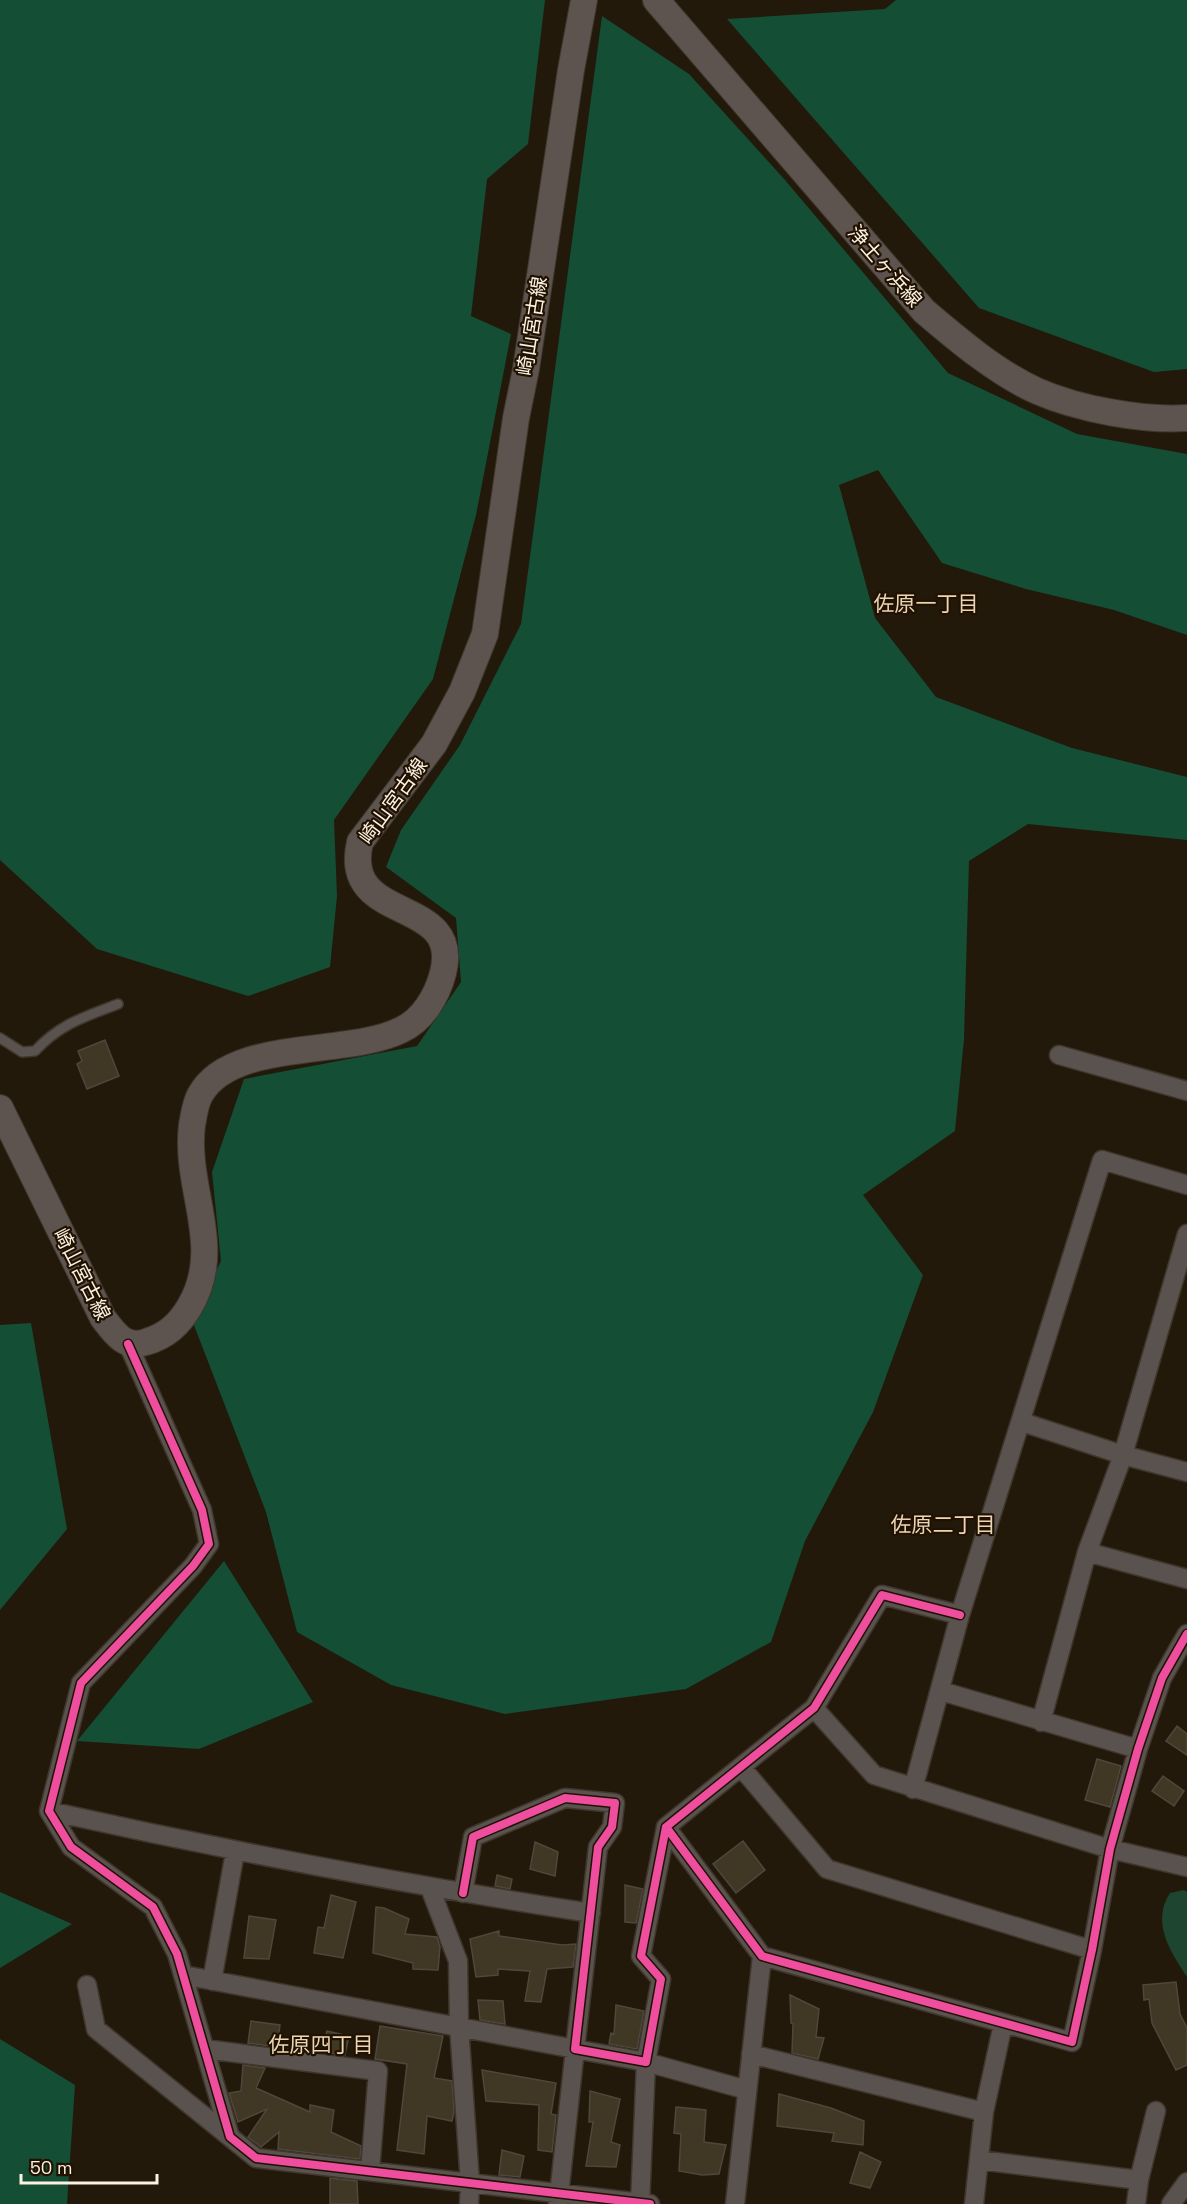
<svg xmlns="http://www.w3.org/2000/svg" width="1187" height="2204" viewBox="0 0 1187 2204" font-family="'Space Grotesk','Noto Sans JP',sans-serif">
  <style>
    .green { fill: #1d4530 }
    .forest { fill: #144e34 }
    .building { fill: #413725; stroke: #4f473c; stroke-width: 1.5 }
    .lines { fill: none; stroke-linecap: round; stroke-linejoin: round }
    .service-casing { stroke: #3f372b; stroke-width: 12 }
    .minor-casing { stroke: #3f372b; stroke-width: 21 }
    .secondary-casing { stroke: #3f372b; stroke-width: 28 }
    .service { stroke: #59524f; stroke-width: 9 }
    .minor { stroke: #59524f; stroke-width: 18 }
    .secondary { stroke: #5d544f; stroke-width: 26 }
    .cycleway-casing { stroke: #211200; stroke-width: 11 }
    .cycleway { stroke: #ef4d9e; stroke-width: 8 }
    .labels { text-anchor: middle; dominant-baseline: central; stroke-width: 4.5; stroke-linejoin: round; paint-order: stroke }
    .street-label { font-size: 20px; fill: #fcf2e3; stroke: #211200 }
    .neighbourhood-label { font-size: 21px; fill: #ead5b7; stroke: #211200 }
  </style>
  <rect width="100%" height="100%" fill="#22190b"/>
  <path class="green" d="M1184 1890 1187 1892V1977C1170 1951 1151 1922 1170 1893Z"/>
  <path class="forest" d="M0 0H545L528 144 487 179 471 316 511 334 476 515 433 679 334 820 337 896 330 967 248 996 97 949 0 860Z
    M896 0H1187V369L1154 372 979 308 727 19 885 9Z
    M602 16 689 74 785 180 948 373 1077 434 1187 454V635L1114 610 1026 589 942 563 878 470 839 485 875 618 936 697 1072 748 1187 777V840L1028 824 969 861 964 1039 955 1131 863 1195 923 1275 873 1412 805 1541 771 1642 686 1689 505 1714 391 1685 297 1632 266 1512 192 1320 221 1261 212 1172 244 1079 417 1046 461 982 456 918 386 867 401 830 460 745 521 624Z
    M31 1323 67 1529 0 1610V1325Z
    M224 1561 313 1702 199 1749 77 1741Z
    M0 1892 72 1924 0 1968Z
    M0 2039 75 2085 67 2204H0Z"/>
  <path class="building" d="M105 1040 119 1076 87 1089 77 1064 82 1061 78 1051Z
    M1177 1726 1187 1734V1755L1166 1741Z
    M1097 1759 1121 1766 1110 1807 1085 1800Z
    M1163 1776 1184 1791 1174 1806 1152 1791Z
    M743 1841 765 1870 736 1893 713 1864Z
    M535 1842 558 1852 555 1876 530 1869Z
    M497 1875 512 1879 510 1889 495 1886Z
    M625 1885 643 1889 636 1923 625 1922Z
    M331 1895 356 1902 343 1958 314 1953 318 1927 324 1928Z
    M376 1907 384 1908 409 1919 405 1934 437 1937 440 1947 438 1970 413 1969V1963L373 1953Z
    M249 1916 276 1920 269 1959 244 1958Z
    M499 1931V1936L562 1945 576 1944 573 1967 547 1969 541 2002 525 2001 530 1971 498 1969V1975L476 1977 470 1939Z
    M1176 1982 1180 2014 1187 2028V2065L1176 2070 1152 2023 1149 1999 1144 2000 1143 1985Z
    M790 1995 819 2009 816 2037 824 2038 818 2059 792 2053 793 2024 791 2023Z
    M478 2000 503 2001 505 2024 480 2020Z
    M616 2005 644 2011 637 2049 609 2044 611 2033 614 2034Z
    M251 2021 280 2025 277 2047 248 2043Z
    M380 2026 443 2036 434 2078 452 2081 454 2112 452 2121 427 2116 424 2154 397 2150 407 2064 375 2059Z
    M327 2031 349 2036 345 2055 321 2052Z
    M243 2065 265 2068 256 2088 310 2112V2105L334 2110 331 2132 361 2146 360 2159 278 2149 279 2132 261 2147 248 2137 267 2109 238 2122 229 2093 241 2091Z
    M482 2070 556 2083 551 2114 556 2115 552 2152 538 2150 539 2105 486 2101Z
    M590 2091 620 2099 611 2142 620 2145 616 2167 586 2166 593 2122H589Z
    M779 2094 831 2108 864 2121 863 2145 832 2141 834 2133 777 2126Z
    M676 2107 706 2110 704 2142 726 2145 719 2174 702 2175 679 2171 681 2134 674 2133Z
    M502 2150 524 2156 520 2177 499 2175Z
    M860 2152 881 2162 870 2188 850 2183Z
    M330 2178 357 2181 358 2204H330Z"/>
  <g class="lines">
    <g class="service-casing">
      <path id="service" d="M0 1038 22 1052 35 1051C60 1024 84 1017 118 1004"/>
    </g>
    <g class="minor-casing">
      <path id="minor" d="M1059 1055 1187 1091
        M128 1344 202 1510 209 1544 193 1566 81 1683 49 1811 71 1847 153 1907 177 1954 230 2137 256 2158 650 2204
        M1022 1422 1123 1455 1187 1472
        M1087 1552 1187 1579
        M941 1691 1138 1749
        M814 1708 874 1775 1110 1849 1187 1867
        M1041 1722 1087 1552 1123 1455 1187 1234
        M741 1767 827 1869 1092 1950
        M913 1789 960 1615 1102 1160 1187 1185
        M49 1811C229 1851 409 1885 591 1913
        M666 1827 762 1956 1072 2042 1092 1950 1110 1849 1138 1749 1162 1678 1187 1634
        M430 1888 458 1961 459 2026 470 2183 469 2204
        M463 1893 473 1837 565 1798 615 1803 612 1827 598 1847 575 2049 646 2062 661 1979 641 1956 666 1827 814 1708 882 1595 960 1615
        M183 1975 575 2049 558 2204
        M212 1981 235 1852
        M87 1985 96 2029 230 2137
        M205 2049 378 2071 370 2171
        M751 2054 984 2112
        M979 2160 1139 2180
        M640 2204 646 2062 747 2090
        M735 2204 762 1956
        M974 2204 984 2112 1003 2024
        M1136 2204 1139 2180 1156 2111
        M1171 2204 1187 2182"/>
    </g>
    <g class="secondary-casing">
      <path id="secondary" d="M656 0 924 311C958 340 997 373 1037 391 1078 409 1143 421 1187 418
        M0 1108 103 1318C115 1334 125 1349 146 1342 166 1336 179 1325 190 1306 225 1246 184 1189 192 1125 194 1115 195 1104 200 1095 231 1038 348 1057 401 1030 423 1020 437 996 443 973 463 894 340 926 360 842L434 744 462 692 485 634 516 418 526 369 571 70 584 0"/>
    </g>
    <use href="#service" class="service"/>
    <use href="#minor" class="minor"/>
    <use href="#secondary" class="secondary"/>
    <g class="cycleway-casing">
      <path id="cycleway" d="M128 1344 202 1510 209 1544 193 1566 81 1683 49 1811 71 1847 153 1907 177 1954 230 2137 256 2158 650 2204
        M666 1827 762 1956 1072 2042 1092 1950 1110 1849 1138 1749 1162 1678 1187 1634
        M463 1893 473 1837 565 1798 615 1803 612 1827 598 1847 575 2049 646 2062 661 1979 641 1956 666 1827 814 1708 882 1595 960 1615"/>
    </g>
    <use href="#cycleway" class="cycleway"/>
  </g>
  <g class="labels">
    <g class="street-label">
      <text transform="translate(885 266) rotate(49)">浄土ヶ浜線</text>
      <text transform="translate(532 326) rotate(-81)">崎山宮古線</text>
      <text transform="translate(393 801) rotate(-54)">崎山宮古線</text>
      <text transform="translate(82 1274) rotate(63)">崎山宮古線</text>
    </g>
    <g class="neighbourhood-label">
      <text x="926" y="603">佐原一丁目</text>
      <text x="943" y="1524">佐原二丁目</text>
      <text x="321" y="2044">佐原四丁目</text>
    </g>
  </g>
  <path d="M21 2174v9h136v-9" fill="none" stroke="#fcf2e3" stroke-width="3"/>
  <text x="30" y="2174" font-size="18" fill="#fcf2e3" stroke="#211200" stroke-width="4.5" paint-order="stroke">50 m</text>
</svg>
